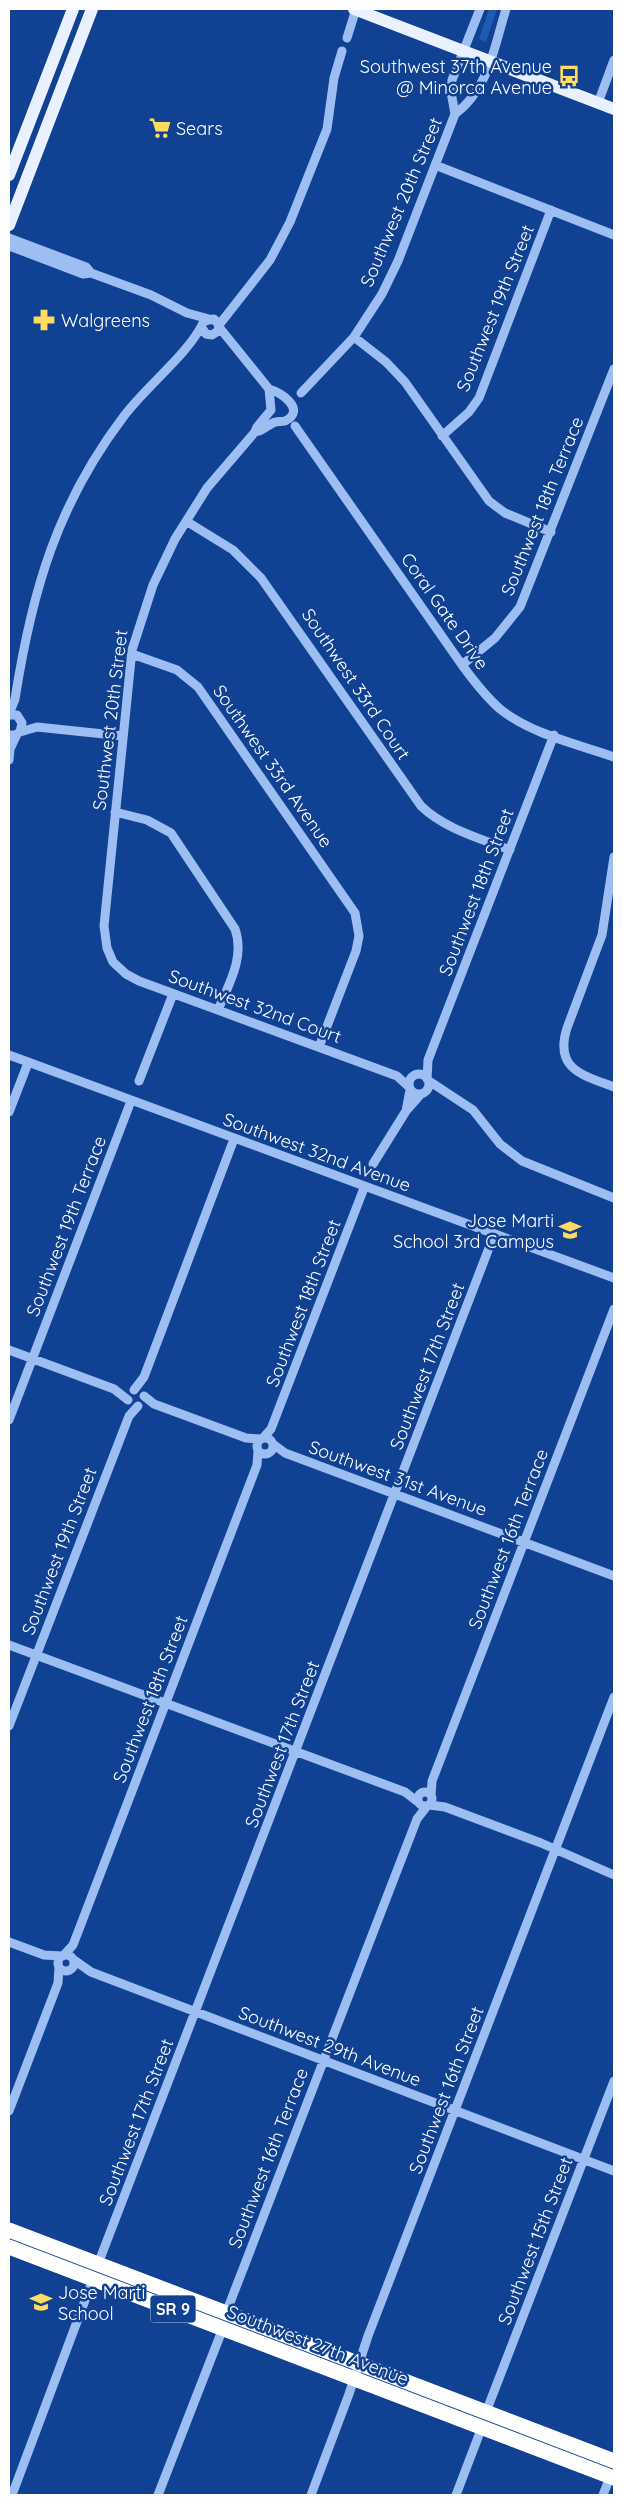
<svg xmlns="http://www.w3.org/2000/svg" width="623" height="2504" viewBox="0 0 623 2504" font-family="Quicksand,sans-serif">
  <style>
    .green { fill: #215ab3 }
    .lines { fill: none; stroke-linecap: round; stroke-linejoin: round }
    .minor { stroke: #9dbef3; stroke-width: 9 }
    .major { stroke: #e9f0ff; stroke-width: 12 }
    .highway { stroke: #fff; stroke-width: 15 }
    .labels { text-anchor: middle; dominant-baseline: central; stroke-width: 5; stroke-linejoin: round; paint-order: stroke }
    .shield { fill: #104193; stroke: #b7c6df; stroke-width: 1 }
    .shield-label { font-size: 16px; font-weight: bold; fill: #fff }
    .poi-label { font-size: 18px; fill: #fff; stroke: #104193; text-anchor: start }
    .street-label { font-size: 18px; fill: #fff; stroke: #104193 }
  </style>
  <rect width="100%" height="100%" fill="#104193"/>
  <path class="green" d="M489 9H497L486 42 479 39Z"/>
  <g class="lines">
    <path class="minor" d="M347 38 356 9
      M598 103 614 60
      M455 114 451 92 452 80 480 9
      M435 165 614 235
      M9 238 86 267 91 273 151 295 187 313 209 319
      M9 244 12 247 83 274 91 273
      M219 325 270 260 290 222 327 129 334 78 342 51
      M219 327 269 389 271 410 257 427 255 432 207 488 175 539 153 585 132 650 104 926 107 948 113 962 126 974 139 981 397 1076 409 1087
      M354 337 386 362 405 382 489 501 505 513 551 532
      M301 393 354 337 382 294 398 261 455 114C489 89 494 47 506 9
      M295 426 462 665C473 680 485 696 500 709 531 734 577 744 614 757
      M255 432C263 431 266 426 273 423 276 421 281 422 285 421 307 410 281 392 269 389
      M442 436 469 412 479 398 551 210
      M186 521 233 550 261 578 421 806C445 829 479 838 510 850
      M132 654 177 670 198 687 355 913 359 936 356 951 319 1047
      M462 665 495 638 520 607 614 369
      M9 714 15 699C32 591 57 504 124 416 147 385 189 354 204 321L214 319 219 325 218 331 212 335 206 334 202 328
      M9 715H17L22 723 20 732 15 735H9
      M20 732 37 727 123 736
      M9 760 10 749 17 734
      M115 812 147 820 171 833 235 929C245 957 229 984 218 1010
      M614 857 602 935 567 1028C554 1069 582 1075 614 1087
      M9 1055 614 1278
      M409 1084a10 10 0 1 1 20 0a10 10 0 1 1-20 0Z
      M427 1079 428 1060 554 735
      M139 1081 173 994
      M429 1081 473 1110 500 1144 522 1161 614 1198
      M406 1111 410 1090
      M9 1112 28 1063
      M373 1164 406 1111 421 1094
      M9 1350 114 1389 128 1400
      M134 1390 144 1377 234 1139
      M144 1396 154 1404 246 1438 260 1439
      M9 1420 131 1101
      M257 1446a8 8 0 1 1 16 0a8 8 0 1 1-16 0Z
      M263 1438 271 1429 364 1188
      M273 1444 285 1453 614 1576
      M9 1645 405 1792 418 1802
      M9 1726 129 1416 138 1406
      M418 1799a7 7 0 1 1 14 0a7 7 0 1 1-14 0Z
      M431 1796 432 1781 614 1309
      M429 1805 445 1807 541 1843 614 1875
      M9 1942 44 1955 62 1956
      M58 1963a8 8 0 1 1 16 0a8 8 0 1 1-16 0Z
      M63 1956 73 1945 257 1465 258 1451
      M74 1960 91 1972 614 2171
      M9 2111 58 1983 59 1967
      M98 2264 494 1235
      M226 2313 417 1819 427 1806
      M486 2412 614 2081
      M12 2495 93 2279
      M158 2495 223 2328
      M311 2495 349 2394 368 2336 614 1697
      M456 2495 482 2427
      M603 2495 610 2477"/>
    <path class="major" d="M354 9 614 109
      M9 175 73 9
      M9 225 92 9"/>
    <path class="highway" d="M9 2230 614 2461
      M9 2247 614 2478"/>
  </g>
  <defs>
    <g id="bus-bare" transform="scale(1.725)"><path d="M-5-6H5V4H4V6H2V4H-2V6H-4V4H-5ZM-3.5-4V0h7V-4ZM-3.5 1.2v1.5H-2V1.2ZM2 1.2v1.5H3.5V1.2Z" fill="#ffdb5f" stroke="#104193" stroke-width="2.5" paint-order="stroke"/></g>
    <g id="supermarket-bare" transform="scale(1.725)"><path d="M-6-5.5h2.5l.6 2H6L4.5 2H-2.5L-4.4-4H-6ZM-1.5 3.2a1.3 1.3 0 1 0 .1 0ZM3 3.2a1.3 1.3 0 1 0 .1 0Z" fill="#ffdb5f" stroke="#104193" stroke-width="2.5" paint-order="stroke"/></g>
    <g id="pharmacy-bare" transform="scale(1.725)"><path d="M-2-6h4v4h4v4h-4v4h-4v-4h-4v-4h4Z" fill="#ffdb5f" stroke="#104193" stroke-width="2.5" paint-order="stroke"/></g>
    <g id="school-bare" transform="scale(1.725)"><path d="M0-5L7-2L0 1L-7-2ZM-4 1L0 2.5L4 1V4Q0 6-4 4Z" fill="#ffdb5f" stroke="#104193" stroke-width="2.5" paint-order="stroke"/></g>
  </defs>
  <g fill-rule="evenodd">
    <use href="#bus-bare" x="569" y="76"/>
    <use href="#supermarket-bare" x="160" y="128"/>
    <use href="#pharmacy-bare" x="44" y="320"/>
    <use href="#school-bare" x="570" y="1230"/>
    <use href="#school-bare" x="41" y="2302"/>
  </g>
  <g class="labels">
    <rect class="shield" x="150.5" y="2295.5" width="45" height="27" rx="4"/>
    <g class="shield-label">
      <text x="173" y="2309">SR 9</text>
    </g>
    <g class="poi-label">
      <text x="552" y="66" text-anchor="end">Southwest 37th Avenue<tspan x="552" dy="21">@ Minorca Avenue</tspan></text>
      <text x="176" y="128">Sears</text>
      <text x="61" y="320">Walgreens</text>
      <text x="554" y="1220" text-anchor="end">Jose Marti<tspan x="554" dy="21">School 3rd Campus</tspan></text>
      <text x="58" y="2292">Jose Marti<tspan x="58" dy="21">School</tspan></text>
    </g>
    <g class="street-label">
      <text transform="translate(401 202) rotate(-67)">Southwest 20th Street</text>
      <text transform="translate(495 308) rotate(-68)">Southwest 19th Street</text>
      <text transform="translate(542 506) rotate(-68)">Southwest 18th Terrace</text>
      <text transform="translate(445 611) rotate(55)">Coral Gate Drive</text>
      <text transform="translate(356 684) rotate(56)">Southwest 33rd Court</text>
      <text transform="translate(110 720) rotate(-83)">Southwest 20th Street</text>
      <text transform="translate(273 766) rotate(55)">Southwest 33rd Avenue</text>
      <text transform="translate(476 892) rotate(-69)">Southwest 18th Street</text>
      <text transform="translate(255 1006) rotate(20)">Southwest 32nd Court</text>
      <text transform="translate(317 1152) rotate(20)">Southwest 32nd Avenue</text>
      <text transform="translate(66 1226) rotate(-69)">Southwest 19th Terrace</text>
      <text transform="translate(303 1303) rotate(-69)">Southwest 18th Street</text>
      <text transform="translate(427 1366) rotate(-69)">Southwest 17th Street</text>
      <text transform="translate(398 1478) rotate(20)">Southwest 31st Avenue</text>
      <text transform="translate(508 1539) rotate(-69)">Southwest 16th Terrace</text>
      <text transform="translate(59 1551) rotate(-69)">Southwest 19th Street</text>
      <text transform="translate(150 1699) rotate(-69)">Southwest 18th Street</text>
      <text transform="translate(282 1744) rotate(-69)">Southwest 17th Street</text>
      <text transform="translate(330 2046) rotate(21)">Southwest 29th Avenue</text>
      <text transform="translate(446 2090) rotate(-69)">Southwest 16th Street</text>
      <text transform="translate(136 2122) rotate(-69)">Southwest 17th Street</text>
      <text transform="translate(268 2158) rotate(-69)">Southwest 16th Terrace</text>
      <text transform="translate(535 2241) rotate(-69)">Southwest 15th Street</text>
      <text transform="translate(318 2345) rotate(21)">Southwest 27th Avenue</text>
    </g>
  </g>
  <rect width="623" height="2504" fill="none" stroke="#ffffff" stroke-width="20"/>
</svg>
